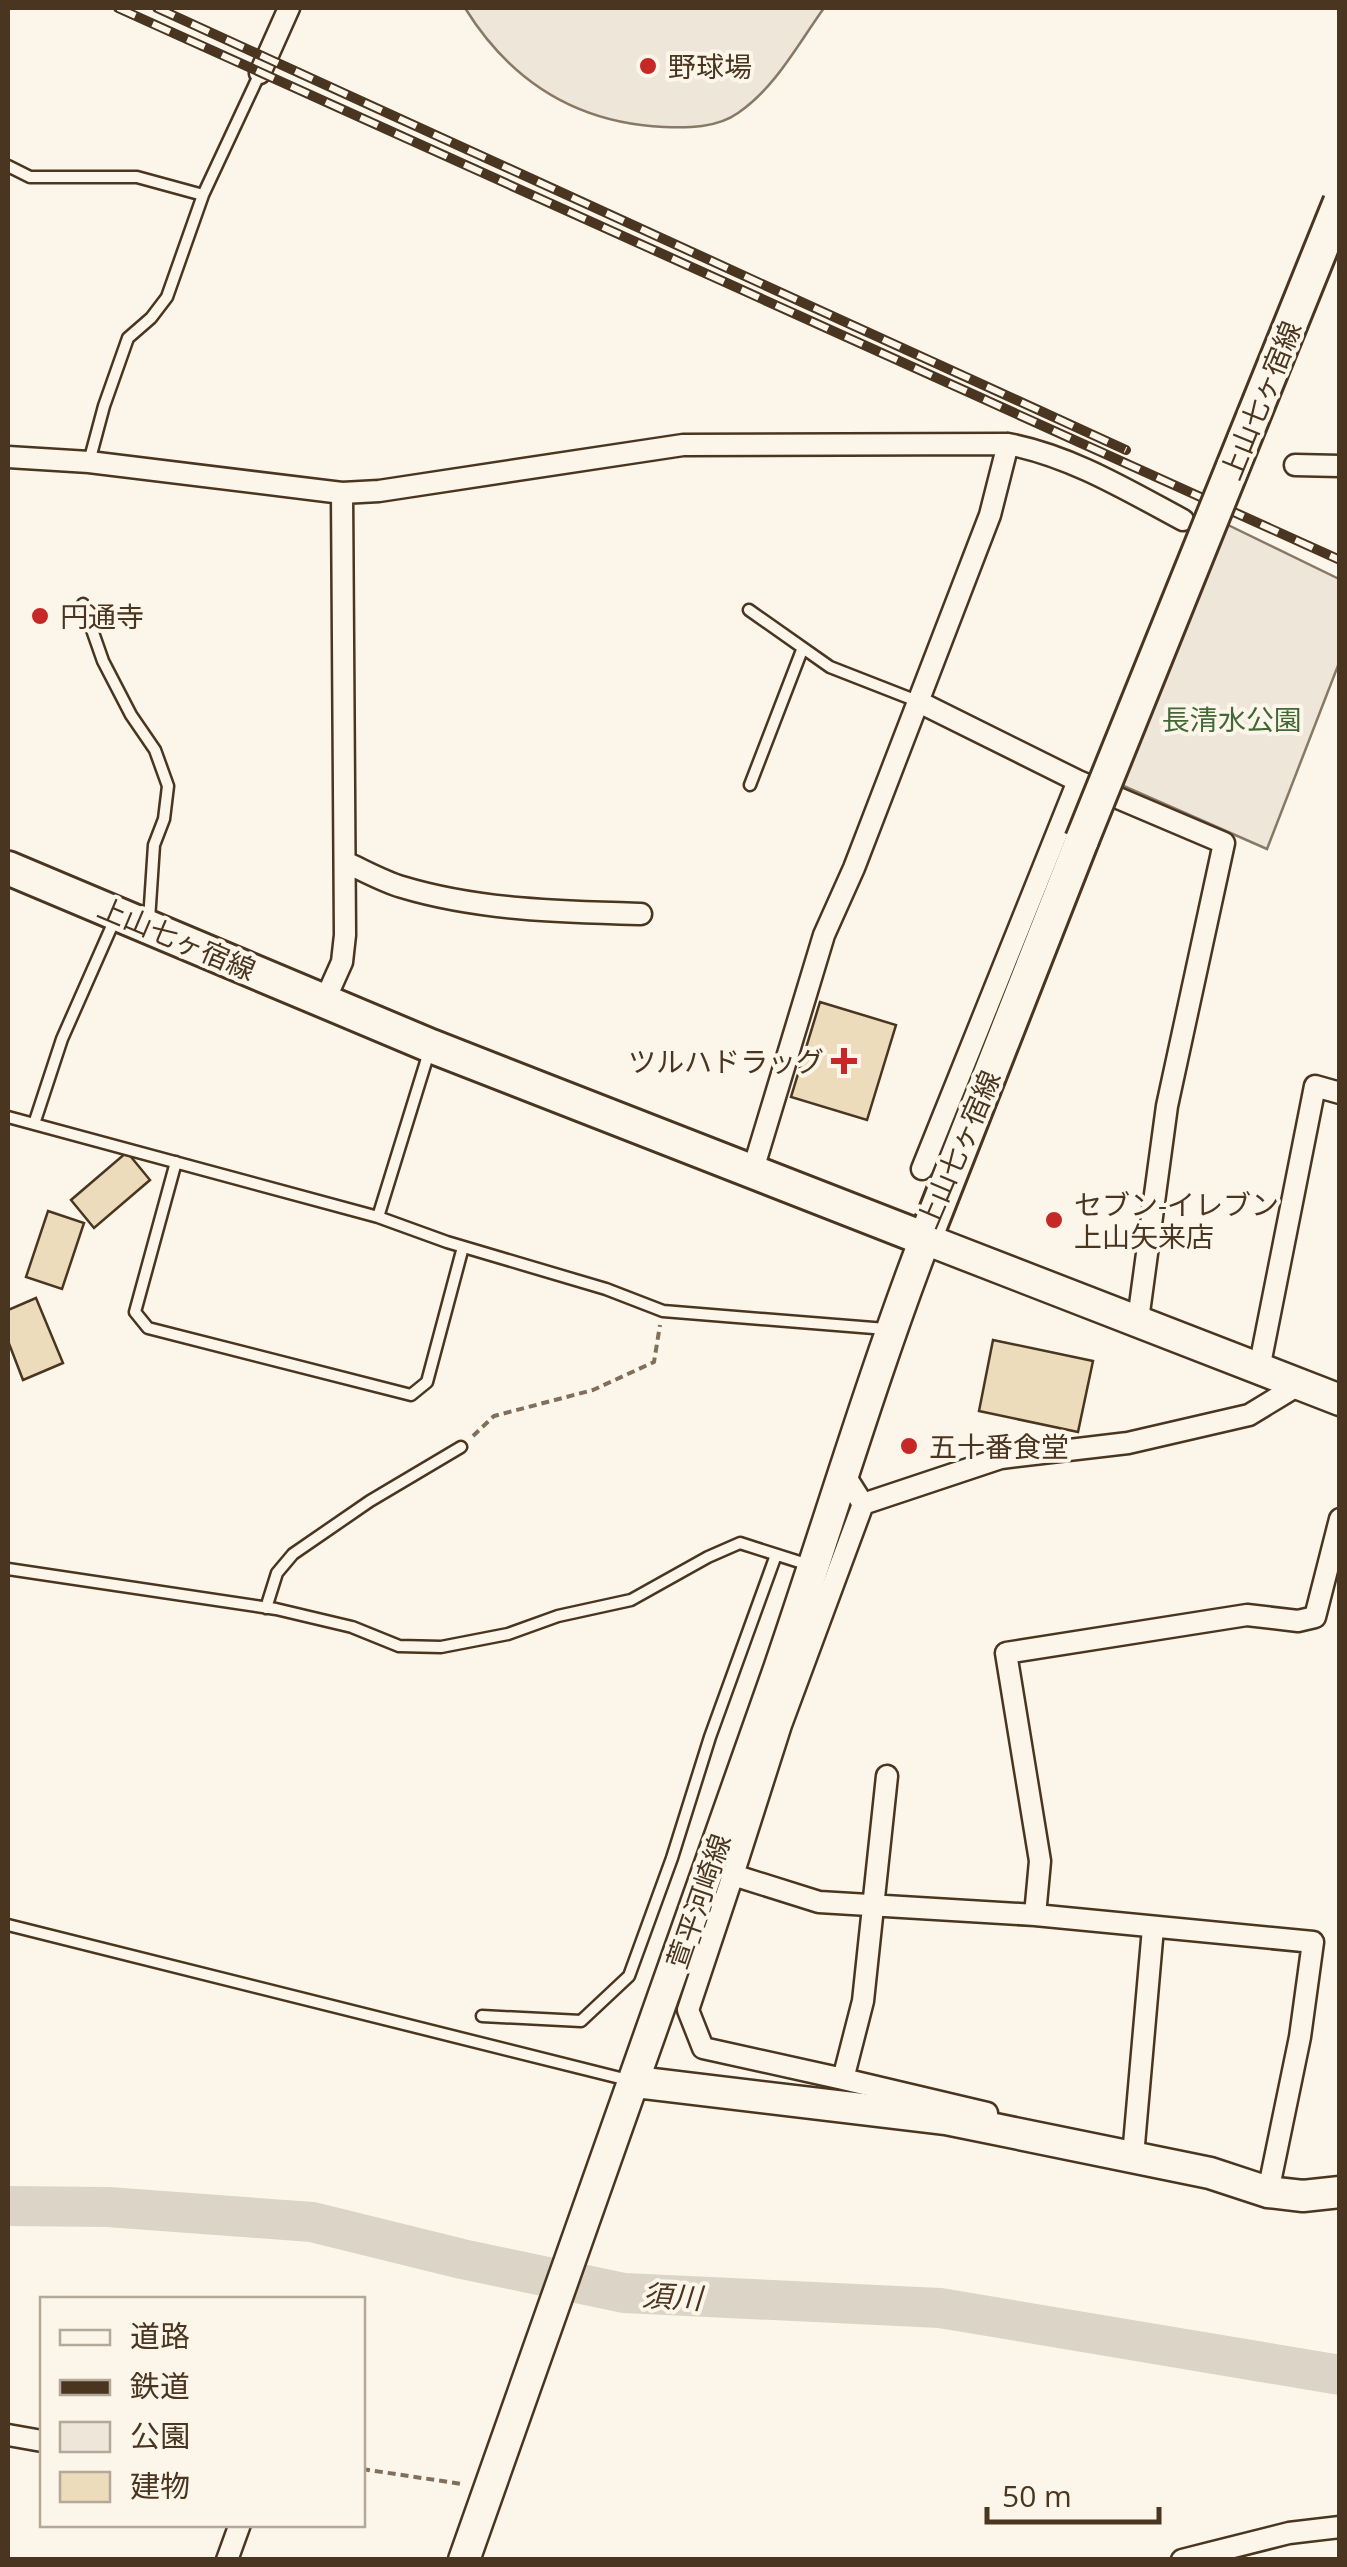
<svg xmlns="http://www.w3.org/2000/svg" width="1347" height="2567" viewBox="0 0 1347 2567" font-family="'Open Sans','Noto Sans JP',sans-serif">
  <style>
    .green { fill: #ede6d9; stroke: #887966; stroke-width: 2.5 }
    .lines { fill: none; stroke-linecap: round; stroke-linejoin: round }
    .river { stroke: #dcd4c6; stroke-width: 40 }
    .building { fill: #ecdcbc; stroke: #4a3520; stroke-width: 2.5 }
    .lane-casing { stroke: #4a3520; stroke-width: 15 }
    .street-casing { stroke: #4a3520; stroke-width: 25 }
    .secondary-casing { stroke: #4a3520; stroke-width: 35 }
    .primary-casing { stroke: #4a3520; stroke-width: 38 }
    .path { stroke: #7f6f5c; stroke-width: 4; stroke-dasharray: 8 5; stroke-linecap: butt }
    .lane { stroke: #fbf6e9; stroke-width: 10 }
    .street { stroke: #fbf6e9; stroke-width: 20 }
    .secondary { stroke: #fbf6e9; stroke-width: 30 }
    .primary { stroke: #fbf6e9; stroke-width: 32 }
    .rail-casing { stroke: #4a3520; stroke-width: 10 }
    .rail { stroke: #fbf6e9; stroke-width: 6; stroke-dasharray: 19; stroke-linecap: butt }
    .primary-bridge-casing { stroke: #4a3520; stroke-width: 38; stroke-linecap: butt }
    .primary-bridge { stroke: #fbf6e9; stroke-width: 32 }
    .poi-dot { fill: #c62828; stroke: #fbf6e9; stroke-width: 4 }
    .labels { text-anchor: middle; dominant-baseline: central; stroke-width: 8; stroke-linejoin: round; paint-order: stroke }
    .poi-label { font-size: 28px; fill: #4a3520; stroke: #fbf6e9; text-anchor: start }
    .street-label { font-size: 28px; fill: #4a3520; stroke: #fbf6e9 }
    .park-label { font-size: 28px; fill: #436837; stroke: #fbf6e9 }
    .water-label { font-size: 30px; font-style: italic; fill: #4a3520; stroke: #fbf6e9 }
  </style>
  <rect width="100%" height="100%" fill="#fbf6e9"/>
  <path class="green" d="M465 8H824C798 44 775 88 738 113 717 128 688 128 664 127 576 123 511 82 465 8Z
    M1226 524 1339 579V663L1267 849 1119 784Z"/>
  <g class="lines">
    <path class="river" d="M8 2206 108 2207 312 2222 462 2259 624 2293 940 2308 1340 2375"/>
  </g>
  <path class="building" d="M820 1002 896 1025 867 1120 791 1097Z
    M127 1152 150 1180 94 1228 71 1200Z
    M48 1211 84 1223 62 1289 26 1277Z
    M36 1298 63 1363 23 1380 8 1341V1310Z
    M993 1340 1093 1361 1078 1432 979 1411Z"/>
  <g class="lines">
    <g class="lane-casing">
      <path id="lane" d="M8 166 30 177H137L203 195
        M89 462 104 406 128 338 151 318 167 297 203 195 260 73
        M83 604 103 661 131 715 155 750 168 786 164 819 154 845 149 920
        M749 610 830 667 917 701
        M750 785 802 650
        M8 1117 378 1217 429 1052
        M34 1124 62 1039 115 919
        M176 1162 135 1312 148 1328 411 1395 427 1382 463 1247
        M378 1217 447 1242 606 1289 663 1311 886 1329
        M8 1569 276 1609 352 1627 399 1646 441 1647 508 1634 558 1616 631 1600 708 1557 740 1543 809 1565
        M266 1608 277 1573 293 1554 370 1501 461 1447
        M8 1925 632 2081
        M482 2016 581 2021 629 1976 672 1858 710 1737 776 1555"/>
    </g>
    <g class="street-casing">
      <path id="street" d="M260 73 289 8
        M8 457 89 462 342 493 379 491 683 445 1008 444C1071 456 1127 490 1183 520
        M1295 465 1340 466
        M917 701 1078 781 1224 843 1167 1106 1138 1320
        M345 862C363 870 382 881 402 887 478 910 562 912 641 914
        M325 1000 342 962 345 935 342 493
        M922 1169 1078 781
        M752 1173 824 935 854 868 990 515 1008 444
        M1259 1369 1315 1086 1340 1093
        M863 1504 1001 1458 1128 1443 1249 1415 1300 1384
        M887 1776 863 2001 843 2079 703 2048 688 2010 733 1875 819 1902 1035 1915 1313 1942 1300 2037 1268 2192
        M733 1875 781 1725 863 1504 844 1474
        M1035 1915 1040 1861 1006 1653 1247 1615 1298 1621 1315 1617 1340 1519
        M843 2079 987 2113
        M1133 2156 1153 1928
        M8 2435 42 2441
        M227 2560 240 2524
        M1182 2560 1289 2533 1340 2527"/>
    </g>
    <g class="secondary-casing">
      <path id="secondary" d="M636 2082 946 2119 1210 2173 1268 2192 1303 2196 1340 2192
        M464 2560C571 2263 676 1966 779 1669 828 1526 871 1380 925 1239L1340 1400"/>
    </g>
    <g class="primary-casing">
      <path id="primary" d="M8 868 431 1046 925 1239 1082 840"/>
    </g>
    <path class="path" d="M473 1436 494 1416 593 1390 654 1362 660 1325
      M362 2469 462 2484"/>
    <use href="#lane" class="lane"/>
    <use href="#street" class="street"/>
    <use href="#secondary" class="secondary"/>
    <use href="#primary" class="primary"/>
    <g class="rail-casing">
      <path id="rail" d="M118 8 1340 560
        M157 8 1126 450"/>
    </g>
    <use href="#rail" class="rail"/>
    <g class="primary-bridge-casing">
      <path id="primary-bridge" d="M1082 840 1340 202"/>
    </g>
    <use href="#primary-bridge" class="primary-bridge"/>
  </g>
  <g class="poi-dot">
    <circle cx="648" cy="66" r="10"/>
    <circle cx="40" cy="616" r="10"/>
    <path d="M839 1046h10v10h10v10h-10v10h-10v-10h-10v-10h10z"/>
    <circle cx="1054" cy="1220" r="10"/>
    <circle cx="909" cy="1446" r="10"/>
  </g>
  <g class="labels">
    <g class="poi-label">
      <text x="668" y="66">野球場</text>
      <text x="60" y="616">円通寺</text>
      <text x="824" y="1061" text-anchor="end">ツルハドラッグ</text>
      <text x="1074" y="1204">セブン-イレブン<tspan x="1074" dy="32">上山矢来店</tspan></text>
      <text x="929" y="1446">五十番食堂</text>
    </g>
    <g class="street-label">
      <text transform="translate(1260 400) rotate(-68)">上山七ヶ宿線</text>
      <text transform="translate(177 938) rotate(23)">上山七ヶ宿線</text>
      <text transform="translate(958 1149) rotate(-67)">上山七ヶ宿線</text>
      <text transform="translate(698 1901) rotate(-71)">萱平河崎線</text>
    </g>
    <g class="park-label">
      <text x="1232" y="719">長清水公園</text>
    </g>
    <g class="water-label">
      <text transform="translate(672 2296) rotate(3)">須川</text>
    </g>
  </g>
  <rect width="1347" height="2567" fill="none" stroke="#4a3520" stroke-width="20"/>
  <rect x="40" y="2297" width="325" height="230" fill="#fbf6e9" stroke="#b4a999" stroke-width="2.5"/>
  <rect x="60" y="2330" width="50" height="15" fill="#fbf6e9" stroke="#b4a999" stroke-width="2.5"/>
  <text x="130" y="2347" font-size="30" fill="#4a3520">道路</text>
  <rect x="60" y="2380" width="50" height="15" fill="#4a3520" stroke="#b4a999" stroke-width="2.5"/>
  <text x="130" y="2397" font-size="30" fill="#4a3520">鉄道</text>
  <rect x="60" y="2422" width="50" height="30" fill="#ede6d9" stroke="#b4a999" stroke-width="2.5"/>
  <text x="130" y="2447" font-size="30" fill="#4a3520">公園</text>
  <rect x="60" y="2472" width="50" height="30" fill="#ecdcbc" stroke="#b4a999" stroke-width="2.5"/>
  <text x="130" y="2497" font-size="30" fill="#4a3520">建物</text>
  <path d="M987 2507v15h172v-15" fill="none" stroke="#4a3520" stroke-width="5"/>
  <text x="1002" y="2507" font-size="30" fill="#4a3520" stroke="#fbf6e9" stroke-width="8" paint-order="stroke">50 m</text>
</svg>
